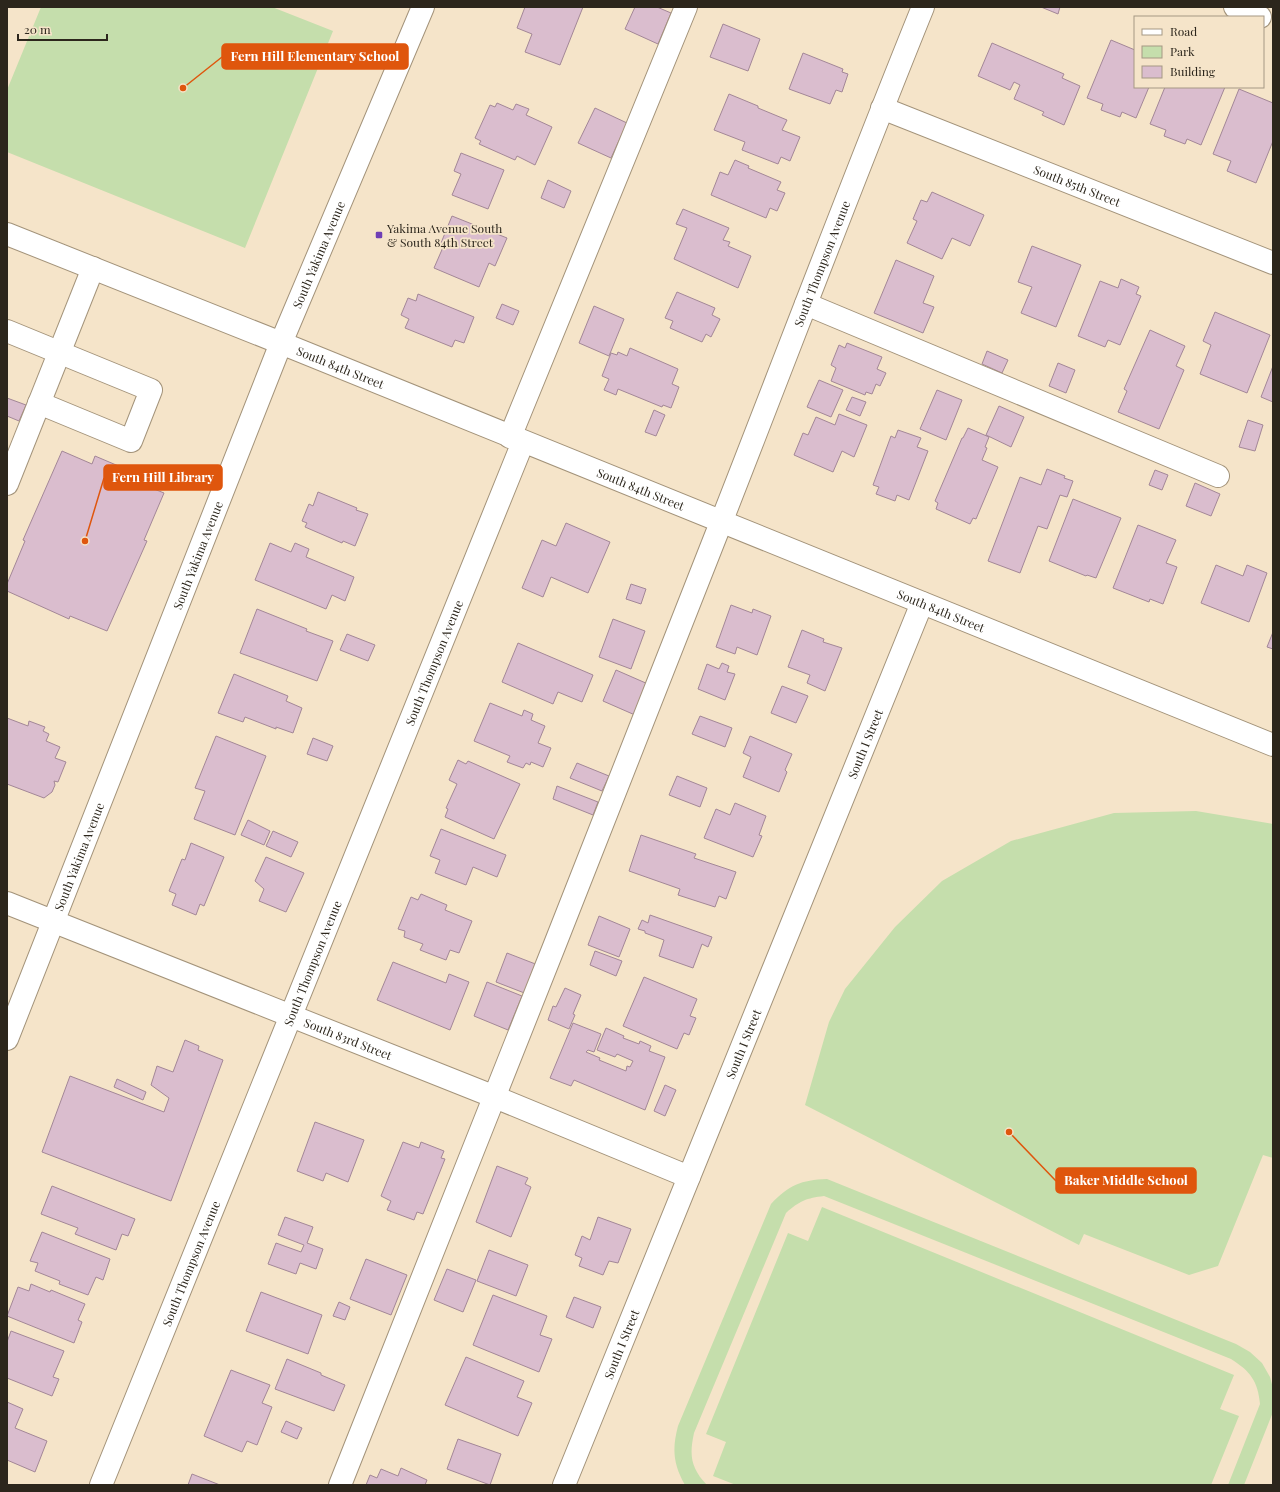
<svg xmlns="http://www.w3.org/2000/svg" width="1280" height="1492" viewBox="0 0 1280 1492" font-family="'Playfair Display',serif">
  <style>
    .green { fill: #c5deac }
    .building { fill: #dabdce; stroke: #a38797 }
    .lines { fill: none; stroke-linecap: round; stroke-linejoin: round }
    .minor-casing { stroke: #a3937a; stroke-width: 24 }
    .major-casing { stroke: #a3937a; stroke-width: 24 }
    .minor { stroke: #fff; stroke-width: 22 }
    .major { stroke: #fff; stroke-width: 22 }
    .poi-dot { fill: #6f3eb5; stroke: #f5e4c9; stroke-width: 1.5 }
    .labels { text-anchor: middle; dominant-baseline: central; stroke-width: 3.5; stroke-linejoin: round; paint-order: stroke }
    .street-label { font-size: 12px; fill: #2c261c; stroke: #f5e4c9 }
    .poi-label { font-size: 12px; fill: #2c261c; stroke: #f5e4c9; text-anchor: start }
    .leader { fill: none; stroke: #df560d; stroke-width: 1.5 }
    .callout-dot { fill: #df560d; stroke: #f5e4c9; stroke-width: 1.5 }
    .callout { fill: #df560d; stroke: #df560d; stroke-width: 1.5 }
    .callout-label { font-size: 13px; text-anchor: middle; font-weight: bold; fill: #fff }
  </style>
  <rect width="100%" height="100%" fill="#f5e4c9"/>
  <path class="green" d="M41 7H272L333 31 245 248 7 152V90Z
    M1196 811 1273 824V1158L1263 1155 1218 1266 1189 1275 1084 1234 1079 1245 805 1105 829 1022 845 989 895 927 942 881 1011 841 1114 813Z
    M827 1179 1236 1344 1250 1352 1262 1363 1270 1377 1273 1388V1412L1244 1485H1228L1260 1404C1258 1381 1250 1371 1231 1359L824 1196C807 1198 799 1201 786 1213L694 1433C689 1456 691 1468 707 1485H685C673 1464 672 1449 678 1426L771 1204C789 1185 801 1180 827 1179Z
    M822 1207 1234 1375 1220 1409 1239 1416 1211 1485H736L713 1476 726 1442 706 1434 788 1233 808 1241Z"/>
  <path class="building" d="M525 7H583L560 65 525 52 532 34 517 28Z
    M635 7H657L671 13 658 44 625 29Z
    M1041 7H1060L1058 14Z
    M723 24 760 39 748 71 710 57Z
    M1111 40 1135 50V87H1149L1136 118 1122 112 1120 117 1101 110 1103 104 1087 98Z
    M992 43 1064 74 1062 78 1080 86 1064 125 1042 115 1044 112 1014 99 1020 85 1014 82 1010 90 978 76Z
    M803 53 843 69 842 72 848 74 842 92 836 90 830 104 789 89Z
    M1165 87H1225L1201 145 1187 139 1185 144 1164 136 1166 130 1150 124Z
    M1239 89 1273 103V141L1256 183 1227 171 1231 161 1213 154Z
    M729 94 758 106V108L787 120 782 130 800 137 790 161 781 157 778 164 742 150 745 142 714 130Z
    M497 103 513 110 516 104 529 109 526 115 552 127 535 165 517 156 515 160 479 144 481 141 475 138 490 105 495 107Z
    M595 108 627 123 611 158 578 143Z
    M461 153 504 170 488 209 452 195 461 174 454 171Z
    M735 160 749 166 748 168 781 182 777 190 785 193 777 211 770 208 766 218 711 195 720 172 728 175Z
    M548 180 571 191 564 208 541 198Z
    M932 192 984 215 970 246 952 238 942 259 907 243 917 221 913 219 921 200 927 202Z
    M683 209 729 228 723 240 730 242 728 246 751 256 738 288 674 259 687 228 676 224Z
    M452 216 507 238 495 266 489 263 479 287 434 268 444 245 441 243Z
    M1032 246 1081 265 1056 327 1021 313 1032 287 1018 282Z
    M896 260 934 276 923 303 934 307 923 333 874 313Z
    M1121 279 1139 287 1136 294 1141 296 1120 345 1108 340 1105 347 1078 336 1100 281 1118 288Z
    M677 292 715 308 712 315 720 319 711 337 706 334 702 342 670 328 673 321 665 318Z
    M418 294 474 317 464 343 455 340 452 347 405 328 409 319 401 315 408 298 416 301Z
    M502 304 519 311 513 325 496 318Z
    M594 306 624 319 609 356 579 343Z
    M1215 312 1270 335 1247 393 1200 374 1211 345 1203 341Z
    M1150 330 1185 346 1176 366 1184 370 1159 429 1118 412 1127 391 1124 389Z
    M847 343 882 357 877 369 886 373 880 386 876 384 872 394 866 392 865 395 831 381 836 368 831 365 839 345 845 348Z
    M630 348 678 369 672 384 679 387 671 408 663 405 662 407 618 389 616 395 604 390 609 379 602 376 611 353 617 355 618 352 627 356Z
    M987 351 1008 360 1002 373 982 364Z
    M1058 363 1075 370 1066 393 1049 386Z
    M1273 366V402L1261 397Z
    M819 380 843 390 831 417 807 407Z
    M937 390 962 400 946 440 920 429Z
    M852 397 866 402 860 416 846 410Z
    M7 398 26 405 19 421 7 416Z
    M999 406 1024 417 1011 447 986 435Z
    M654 410 665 415 656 436 645 432Z
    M839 414 867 425 854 457 842 451 833 472 794 455 803 433 808 435 816 417 835 425Z
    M1248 420 1263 425 1255 451 1239 447Z
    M968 428 989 437 985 447 987 448 982 460 998 467 976 519 973 518 970 524 936 509 938 503 935 501 962 438H963Z
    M898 430 921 438 917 447 928 451 909 500 897 495 895 501 876 494 879 487 873 485 891 436 895 438Z
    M62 451 92 464 95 456 135 473 132 480 164 493 144 540 147 541 107 631 70 616 69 619 7 591V584L25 541 23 540Z
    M1047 469 1065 476 1064 478 1073 481 1067 497 1060 495 1047 529 1038 526 1020 573 988 561 1020 477 1041 485Z
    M1155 470 1168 475 1162 490 1149 485Z
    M1195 483 1220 494 1211 516 1186 506Z
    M318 492 357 508 356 510 368 514 355 546 343 541 342 543 305 527 307 523 302 521 309 504 313 506Z
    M1073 499 1121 518 1096 578 1087 575 1086 576 1049 561Z
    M566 523 610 542 588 593 551 577 543 597 522 588 542 540 556 546Z
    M1138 525 1176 540 1166 563 1177 567 1163 604 1150 599 1149 602 1113 588Z
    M270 543 291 552 295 543 309 549 306 557 354 577 345 601 332 595 326 609 255 580Z
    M1216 565 1243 576 1247 565 1267 573 1249 622 1201 603Z
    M631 584 646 589 641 604 626 599Z
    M731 605 752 613 753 609 771 616 757 655 737 647 735 654 716 647Z
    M257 609 307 629 306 631 333 641 317 681 240 653Z
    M613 619 645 631 631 669 599 657Z
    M802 630 824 639 823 642 842 648 825 691 807 683 810 675 788 667Z
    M1273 632V649L1267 647Z
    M347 634 375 645 368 661 340 650Z
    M518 643 593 675 582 702 558 692 553 704 502 682Z
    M722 663 729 666 727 672 735 674 725 700 698 689 707 664 719 669Z
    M616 670 648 684 635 715 603 701Z
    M234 674 288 696 286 701 302 708 293 733 276 727V729L245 717 243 722 218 713Z
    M782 686 808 696 796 723 771 713Z
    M490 703 522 716 524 710 533 714 531 720 545 726 538 743 551 748 543 767 531 762 530 765 526 763 523 768 507 762 510 756 474 741Z
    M700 716 732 728 725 747 692 734Z
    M7 718 28 726 29 721 45 727 43 731 49 734 46 741 60 747 55 758 66 762 58 782 54 781 55 785 52 792 44 798 7 784Z
    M216 736 266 756 235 835 194 819 205 791 195 788Z
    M750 736 792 754 785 770 787 772 779 792 743 777 751 757 743 753Z
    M313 738 333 746 327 761 307 754Z
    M458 760 466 764 468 761 520 784 494 839 445 817 448 809 446 808 457 784 449 780Z
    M577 763 609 776 602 791 570 778Z
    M677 776 707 788 700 807 669 795Z
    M557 786 598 802 593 815 553 799Z
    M735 803 766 816 759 835 762 836 753 857 704 838 716 809 730 815Z
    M248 820 270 831 264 845 241 835Z
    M441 829 506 855 497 877 473 867 466 885 435 873 440 860 430 856Z
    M273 831 298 842 291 857 266 846Z
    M641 835 696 854 694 858 736 872 726 899 719 896 715 907 678 895 680 889 629 871Z
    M191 843 224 857 204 906 200 904 196 915 172 905 176 894 169 891 182 859 185 860Z
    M266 857 304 873 286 912 259 901 264 889 255 881Z
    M421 894 447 905 445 910 472 921 459 953 450 950 446 960 420 950 423 944 404 937 405 931 398 929 411 897 418 900Z
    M650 915 712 937 708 947 702 944 693 968 659 956 664 940 645 933V931L638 929 642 920 648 923Z
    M599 916 630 929 619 957 588 945Z
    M595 951 622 961 616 976 590 965Z
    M507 953 538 965 527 994 496 982Z
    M393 962 446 983 449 974 469 982 450 1030 377 1000Z
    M644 977 697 999 690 1016 696 1018 689 1035 684 1033 677 1049 623 1026Z
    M487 982 522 996 508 1030 474 1016Z
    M565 988 581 995 573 1014 575 1015 569 1029 548 1020 553 1006 556 1007Z
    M573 1023 601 1034 594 1052 588 1050 586 1052 600 1058 599 1060 626 1071 627 1066 630 1067 633 1061 617 1054 615 1057 597 1050 606 1028 624 1036 623 1038 639 1044 640 1041 651 1046 649 1051 665 1057 645 1110 574 1080 571 1086 550 1078Z
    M185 1040 199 1046 198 1050 223 1060 171 1201 42 1152 70 1076 164 1112 169 1098 151 1085 157 1066 173 1072Z
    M117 1079 146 1092 143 1100 114 1087Z
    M665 1085 676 1090 665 1116 654 1111Z
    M315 1122 364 1140 348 1182 326 1173 323 1181 297 1171Z
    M403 1142 419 1148 421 1142 444 1151 441 1158 445 1159 423 1214 417 1212 414 1220 387 1210 391 1201 381 1196Z
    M497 1166 528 1178 525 1184 531 1187 511 1237 476 1222Z
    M52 1186 135 1219 128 1236 122 1234 116 1250 75 1234 78 1228 41 1214Z
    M285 1217 313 1227 307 1243 323 1249 316 1269 300 1263 296 1274 268 1264 276 1243 301 1252 304 1245 278 1235Z
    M598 1217 631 1229 618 1263 609 1261 603 1275 579 1266 582 1258 575 1255 582 1236 590 1240Z
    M42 1232 110 1259 103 1280 96 1277 88 1295 59 1284 60 1281 35 1271 38 1263 30 1261Z
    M489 1250 528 1265 516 1296 477 1281Z
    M366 1259 407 1275 391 1315 350 1299Z
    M447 1269 476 1280 463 1312 434 1300Z
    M31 1284 50 1292 51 1290 85 1304 78 1320 82 1322 74 1343 7 1316 18 1287 29 1291Z
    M261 1292 322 1315 308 1354 246 1331Z
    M493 1295 547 1316 540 1335 552 1339 539 1372 473 1345Z
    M574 1297 601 1307 593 1328 566 1317Z
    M339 1302 350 1307 345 1320 333 1316Z
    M11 1331 64 1351 53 1377 59 1379 52 1396 7 1378V1342Z
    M466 1357 524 1381 517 1397 532 1403 518 1436 445 1405Z
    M287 1359 321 1373V1375L345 1385 334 1411 275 1389Z
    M231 1370 270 1385 262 1403 272 1407 257 1445 247 1441 242 1452 204 1436Z
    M7 1402 23 1409 15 1428 47 1441 35 1472 7 1460Z
    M286 1421 302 1428 297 1439 281 1432Z
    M458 1439 501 1454 490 1485 447 1469Z
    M401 1468 427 1480 425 1485H366L370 1475 377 1478 381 1469 398 1476Z
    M192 1474 220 1485H188Z"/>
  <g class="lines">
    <g class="minor-casing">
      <g id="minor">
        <path d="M1235 7 1260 17"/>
        <path id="s1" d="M882 108 1273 263"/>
        <path d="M806 304 1218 476"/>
        <path d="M7 331 151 390 131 441 39 403"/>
        <path d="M510 437 686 7"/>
        <path d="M7 484 93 268"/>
        <path id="s2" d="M7 903 495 1097 689 1177"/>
        <path id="s3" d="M101 1485 523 442"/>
        <path id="s4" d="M340 1485C468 1164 596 842 722 520 789 349 854 177 923 7"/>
        <path id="s5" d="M564 1485 922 603"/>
      </g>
    </g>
    <g class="major-casing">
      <g id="major">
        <path id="s6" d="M7 234 281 343 1273 745"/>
        <path id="s7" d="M7 1039 281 343 423 7"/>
      </g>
    </g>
    <use href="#minor" class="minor"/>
    <use href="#major" class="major"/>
  </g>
  <rect class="poi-dot" x="375" y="231" width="8" height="8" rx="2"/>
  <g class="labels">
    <g class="street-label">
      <text stroke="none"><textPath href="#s1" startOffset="210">South 85th Street</textPath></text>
      <text stroke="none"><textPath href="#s7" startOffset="844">South Yakima Avenue</textPath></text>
      <text stroke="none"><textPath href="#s4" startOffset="1313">South Thompson Avenue</textPath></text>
      <text stroke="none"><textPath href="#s6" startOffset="359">South 84th Street</textPath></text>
      <text stroke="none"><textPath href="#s6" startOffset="683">South 84th Street</textPath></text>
      <text stroke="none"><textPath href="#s7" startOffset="520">South Yakima Avenue</textPath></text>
      <text stroke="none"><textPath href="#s6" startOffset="1007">South 84th Street</textPath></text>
      <text stroke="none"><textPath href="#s3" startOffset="887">South Thompson Avenue</textPath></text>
      <text stroke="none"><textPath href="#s5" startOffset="800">South I Street</textPath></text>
      <text stroke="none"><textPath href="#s7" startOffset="196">South Yakima Avenue</textPath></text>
      <text stroke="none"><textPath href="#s3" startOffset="563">South Thompson Avenue</textPath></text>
      <text stroke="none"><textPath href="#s2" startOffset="367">South 83rd Street</textPath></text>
      <text stroke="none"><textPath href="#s5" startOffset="476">South I Street</textPath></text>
      <text stroke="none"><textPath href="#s3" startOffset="239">South Thompson Avenue</textPath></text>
      <text stroke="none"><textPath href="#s5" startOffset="152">South I Street</textPath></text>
    </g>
    <g class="poi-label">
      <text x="387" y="228">Yakima Avenue South<tspan x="387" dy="14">&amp; South 84th Street</tspan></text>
    </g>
  </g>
  <path class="leader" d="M183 88L222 57M85 541L104 478M1009 1132L1056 1181"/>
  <g class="callout-dot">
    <circle cx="183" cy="88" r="4"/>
    <circle cx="85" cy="541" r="4"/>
    <circle cx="1009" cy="1132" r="4"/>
  </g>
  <g class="callout">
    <rect x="222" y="44" width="186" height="25" rx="4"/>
    <rect x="104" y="465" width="118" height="25" rx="4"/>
    <rect x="1056" y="1168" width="140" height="25" rx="4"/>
  </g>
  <g class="callout-label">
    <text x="315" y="61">Fern Hill Elementary School</text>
    <text x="163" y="482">Fern Hill Library</text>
    <text x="1126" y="1185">Baker Middle School</text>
  </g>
  <rect width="1280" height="1492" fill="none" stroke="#2c261c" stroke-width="16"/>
  <rect x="1134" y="16" width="130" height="72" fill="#f5e4c9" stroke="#a59884"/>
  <rect x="1142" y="29" width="20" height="6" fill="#ffffff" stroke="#a59884"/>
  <text x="1170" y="36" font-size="12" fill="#2c261c">Road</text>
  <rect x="1142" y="46" width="20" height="12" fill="#c5deac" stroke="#a59884"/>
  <text x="1170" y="56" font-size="12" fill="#2c261c">Park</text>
  <rect x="1142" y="66" width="20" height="12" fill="#dabdce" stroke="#a59884"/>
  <text x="1170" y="76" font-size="12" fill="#2c261c">Building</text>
  <path d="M18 34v6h89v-6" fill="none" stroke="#2c261c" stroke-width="2"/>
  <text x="24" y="34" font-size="12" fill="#2c261c" stroke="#f5e4c9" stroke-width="3" paint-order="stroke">20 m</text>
</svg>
